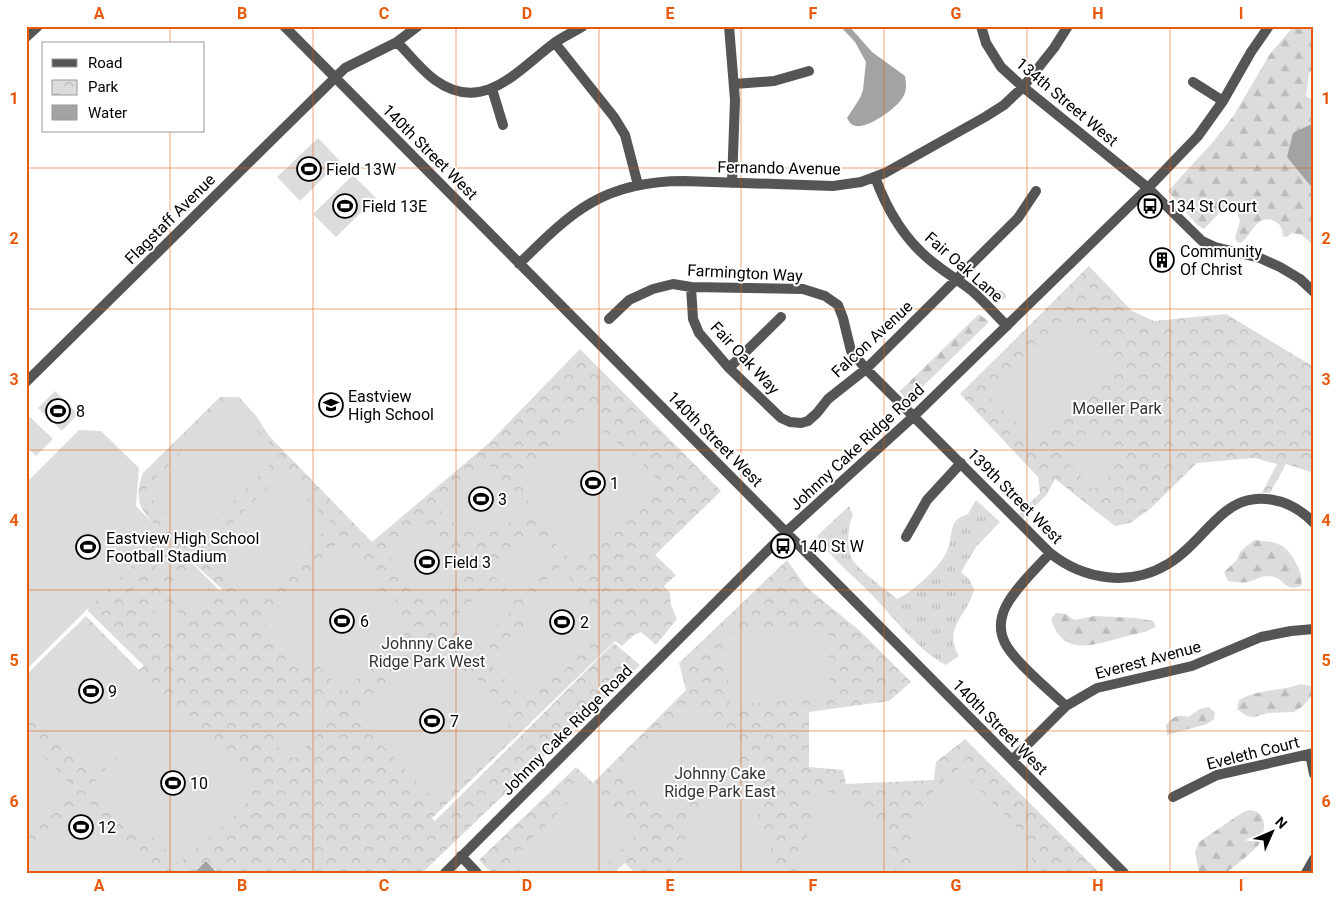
<svg xmlns="http://www.w3.org/2000/svg" width="1340" height="899" viewBox="0 0 1340 899" font-family="Roboto,sans-serif">
  <style>
    .grass { fill: url(#grass-tufts) }
    .forest { fill: url(#forest-firs) }
    .park { fill: url(#park-crowns); fill-rule: evenodd }
    .garden { fill: #dcdcdc }
    .water { fill: #a3a3a3 }
    .lines { fill: none; stroke-linecap: round; stroke-linejoin: round }
    .minor { stroke: #555; stroke-width: 10 }
    .grid { fill: none; stroke: #e8590c; stroke-width: 1; stroke-opacity: 0.55 }
    .labels { text-anchor: middle; dominant-baseline: central; stroke-width: 4; stroke-linejoin: round; paint-order: stroke }
    .street-label { font-size: 16px; fill: #000; stroke: #fff }
    .poi-label { font-size: 16px; fill: #000; stroke: #fff; text-anchor: start }
    .park-label { font-size: 16px; fill: #333; stroke: #fff }
    .neatline { fill: none; stroke: #e8590c; stroke-width: 2 }
    .grid-label { font-size: 16px; text-anchor: middle; font-weight: bold; fill: #e8590c }
  </style>
  <defs>
    <pattern id="grass-tufts" width="24" height="20" patternUnits="userSpaceOnUse" patternTransform="scale(1.25)"><rect width="24" height="20" fill="#dcdcdc"/><path d="M3 7l-1-3M5 7V3M7 7l1-3M15 17l-1-3M17 17v-4M19 17l1-3" fill="none" stroke="#bbb"/></pattern>
    <pattern id="forest-firs" width="22" height="20" patternUnits="userSpaceOnUse" patternTransform="scale(1.25)"><rect width="22" height="20" fill="#dcdcdc"/><path d="M5 1l3.5 6h-7zM16 11l3.5 6h-7z" fill="#bbb"/></pattern>
    <pattern id="park-crowns" width="20" height="18" patternUnits="userSpaceOnUse" patternTransform="scale(1.25)"><rect width="20" height="18" fill="#dcdcdc"/><path d="M2 6a3 3 0 1 1 6 0M12 15a3 3 0 1 1 6 0" fill="none" stroke="#bbb"/></pattern>
  </defs>
  <rect width="100%" height="100%" fill="#fff"/>
  <path class="grass" d="M976 500 1000 522 976 547 961 572 969 579 974 589C968 616 942 627 959 656L946 665C918 651 892 615 870 593 852 574 830 558 817 536L849 506 853 515C847 526 846 554 855 563 866 576 884 588 897 599 911 594 942 565 947 551 954 534 947 520 968 514Z"/>
  <path class="forest" d="M1314 26V69L1309 73 1306 96 1314 101V252L1311 249V243L1302 235 1292 233 1287 237 1283 236C1283 230 1281 225 1276 222 1257 211 1252 235 1241 243L1237 242 1235 238 1240 221 1236 209 1228 206 1221 211 1204 229 1197 225 1168 191 1213 142 1234 115 1270 54 1293 27Z
    M995 290C1000 290 1007 291 1006 298L1001 299 991 295 990 292Z
    M979 314 989 322 908 401 900 391Z
    M1254 540C1275 542 1285 542 1296 563 1300 571 1303 577 1301 586 1284 592 1286 580 1274 577 1264 574 1260 578 1251 581 1244 584 1235 582 1228 581L1224 572 1237 560 1240 552Z
    M1056 613 1066 614 1074 620 1095 616 1136 618 1153 621 1156 626C1147 633 1138 633 1127 636 1097 644 1063 659 1051 619Z
    M1300 684 1311 686 1312 696 1303 706 1294 712 1269 713 1254 717 1247 716 1237 709 1239 700C1262 688 1279 692 1300 684Z
    M1209 707 1215 713 1214 719 1207 724 1167 735 1166 725C1173 717 1178 714 1188 717L1200 709Z
    M1250 810C1268 812 1266 831 1259 844 1254 851 1234 867 1226 873H1199L1195 852 1199 842 1243 812Z"/>
  <path class="park" d="M1089 266 1132 311 1154 321 1226 314 1314 367V473L1286 464 1270 493H1262L1277 464 1254 458 1197 463 1150 509 1130 523 1115 526 1055 479 1047 494 1023 519 1019 514 1040 493 1038 477 960 394Z
    M580 349 721 491 655 555 676 575 664 586 670 593 671 605 677 619 656 645 641 632 634 635 622 646 615 641 432 818 435 821 614 643 640 665 422 873H218L206 861 194 873H26V675L86 616 139 670 144 666 88 611 89 607 163 535C144 512 131 505 143 473L220 397H239L257 417 269 436 372 542 489 443ZM177 548 222 589 220 591Z
    M787 560 806 587 859 630 911 682 889 701 809 712V767L843 770 846 784 934 780 936 762 965 739 1100 873H635L625 863 614 873H492L479 860 576 767 593 783 686 690 679 663Z"/>
  <path class="garden" d="M318 138 340 161 300 201 277 177Z
    M353 175 376 198 336 237 313 214Z
    M1066 316 1117 364 1039 445 989 397Z
    M55 391 78 414 62 431 38 408Z
    M230 404 280 454 194 542 147 494 146 488Z
    M585 410 606 427 603 432 637 458 660 482V491L635 516 603 539 579 554 575 550 582 558 576 565 548 536 554 529C545 520 533 511 528 500 513 462 566 435 585 410Z
    M30 417 53 439 36 456 26 446V420Z
    M79 430 101 431 139 468 136 506 163 534 26 670V483Z
    M1093 440C1119 455 1120 474 1093 489L1064 459 1083 441Z
    M488 463 516 495 519 503 527 512 504 526 478 531 454 523 436 507 482 464Z
    M282 473 332 524 252 604 201 554Z
    M418 519 470 574 436 605 384 551Z
    M532 533 558 560 518 601 491 574Z
    M340 540 383 585 377 592 382 596 386 592 403 609 399 614 409 624V630L344 692 311 658 304 665 260 620Z
    M160 541 168 549 150 566 143 558Z
    M171 552 179 559 162 577 154 569Z
    M559 567 571 579 567 584 600 618 601 625 567 660 570 664 560 676C534 649 505 627 537 590 544 582 552 575 559 567Z
    M134 568 141 575 124 592 116 585Z
    M193 574 201 582 183 599 176 591Z
    M145 579 152 586 135 603 127 596Z
    M489 583 514 608 474 649 448 625Z
    M203 585 211 592 193 609 186 602Z
    M166 600 174 608 156 625 149 617Z
    M177 611 185 619 167 636 159 628Z
    M87 622 164 699 92 772 26 707V683Z
    M828 627 831 698 730 705 725 634Z
    M512 635 554 675 527 702 487 661Z
    M425 645H431L442 656 446 653 462 669 458 673 466 681 472 674 514 716 507 723 510 726 446 791 436 797 427 793 354 716Z
    M692 700 742 750 669 824 619 774Z
    M319 702 331 713V721L295 758 288 757 277 746V739L313 703Z
    M171 705 252 786V797L229 821 179 863 147 831 141 837 91 786 96 781 95 779Z
    M26 739 77 790 26 840Z
    M959 769 1035 846V856L1018 873H915C899 832 926 791 959 769Z
    M746 785 778 868 777 873H683C675 829 707 797 746 785Z
    M584 786 634 836 598 873H522L510 861Z
    M818 790C864 796 895 826 895 873H799Z
    M83 797 128 841 125 844 154 873H26V853Z"/>
  <path class="water" d="M840 26H849L872 52 905 76C906 82 907 89 904 95 899 107 869 128 856 126 851 125 849 122 847 118L860 98 863 90 866 62 855 42Z
    M1312 124 1314 125V190L1287 157 1293 133Z
    M206 861 217 873H194Z"/>
  <g class="lines">
    <path class="minor" d="M284 26 1124 873
      M729 26 735 100 732 183
      M981 26 986 43 1001 67 1023 87 1148 188 1202 241 1215 247 1260 258 1280 267 1300 279 1314 292
      M26 37 38 26
      M397 42C410 55 421 70 435 80 483 115 518 70 553 44 562 37 574 32 583 26
      M555 43 614 117 625 135 638 185
      M1193 82 1223 101
      M734 84 774 81 809 71
      M492 89 503 125
      M875 177C887 210 903 238 930 260 943 271 958 280 971 290 984 301 995 314 1007 326
      M519 264C572 211 604 181 684 181L833 186 861 182 885 173 985 117 1004 105 1023 87 1054 48 1068 26
      M691 287 693 319 699 333 729 368 781 418 790 422 801 423 808 421 817 413 828 399 866 369 1018 218 1036 191
      M609 319 629 300 653 289 673 284 691 287 803 289 825 296 838 305 843 318 851 351 866 369 1050 553C1084 580 1130 587 1168 564 1190 551 1205 528 1225 512 1253 489 1290 498 1314 523
      M729 368 781 317
      M26 382 345 68 397 42 418 26
      M906 537 927 500 961 463
      M1050 553C1035 570 1016 587 1006 606 1000 618 999 631 1005 643 1014 661 1050 691 1066 706
      M1310 754 1314 774
      M1012 760 1066 706 1097 688 1192 666 1261 637 1291 631 1314 629
      M1173 797 1217 775 1314 753
      M461 856 477 873
      M445 873 786 532 914 416 1148 188 1198 136 1223 101 1251 52 1269 26
      M1306 873 1314 859"/>
  </g>
  <path class="grid" d="M170 26V44M313 26V873M456 26V873M599 26V873M741 26V873M884 26V873M1027 26V873M1170 26V873M170 131V873M26 168H1314M26 309H1314M26 450H1314M26 590H1314M26 731H1314"/>
  <defs>
    <g id="stadium-ring" transform="scale(1.25)"><circle r="9.5" fill="#fff" stroke="#000" stroke-width="1.5"/><path d="M0-5a6.5 5 0 1 0 0 10a6.5 5 0 1 0 0-10ZM-3.5-1.8h7v3.6h-7Z" fill="#000"/></g>
    <g id="bus-ring" transform="scale(1.25)"><circle r="9.5" fill="#fff" stroke="#000" stroke-width="1.5"/><path d="M-5-6H5V4H4V6H2V4H-2V6H-4V4H-5ZM-3.5-4V0h7V-4ZM-3.5 1.2v1.5H-2V1.2ZM2 1.2v1.5H3.5V1.2Z" fill="#000"/></g>
    <g id="building-ring" transform="scale(1.25)"><circle r="9.5" fill="#fff" stroke="#000" stroke-width="1.5"/><path d="M-4-6H4V6H1V3H-1V6H-4ZM-2.5-4.3h1.7v1.8h-1.7ZM.8-4.3h1.7v1.8H.8ZM-2.5-1h1.7V.8h-1.7ZM.8-1h1.7V.8H.8Z" fill="#000"/></g>
    <g id="school-ring" transform="scale(1.25)"><circle r="9.5" fill="#fff" stroke="#000" stroke-width="1.5"/><path d="M0-5L7-2L0 1L-7-2ZM-4 1L0 2.5L4 1V4Q0 6-4 4Z" fill="#000"/></g>
  </defs>
  <g fill-rule="evenodd">
    <use href="#stadium-ring" x="309" y="169"/>
    <use href="#stadium-ring" x="345" y="206"/>
    <use href="#bus-ring" x="1150" y="206"/>
    <use href="#building-ring" x="1162" y="260"/>
    <use href="#school-ring" x="331" y="405"/>
    <use href="#stadium-ring" x="58" y="411"/>
    <use href="#stadium-ring" x="593" y="483"/>
    <use href="#stadium-ring" x="481" y="499"/>
    <use href="#bus-ring" x="783" y="546"/>
    <use href="#stadium-ring" x="88" y="547"/>
    <use href="#stadium-ring" x="427" y="562"/>
    <use href="#stadium-ring" x="342" y="621"/>
    <use href="#stadium-ring" x="562" y="622"/>
    <use href="#stadium-ring" x="91" y="691"/>
    <use href="#stadium-ring" x="432" y="721"/>
    <use href="#stadium-ring" x="173" y="783"/>
    <use href="#stadium-ring" x="81" y="827"/>
  </g>
  <g class="labels">
    <g class="street-label">
      <text transform="translate(1067 102) rotate(40)">134th Street West</text>
      <text transform="translate(430 152) rotate(45)">140th Street West</text>
      <text transform="translate(779 168) rotate(1)">Fernando Avenue</text>
      <text transform="translate(170 219) rotate(-45)">Flagstaff Avenue</text>
      <text transform="translate(964 267) rotate(41)">Fair Oak Lane</text>
      <text transform="translate(745 273) rotate(3)">Farmington Way</text>
      <text transform="translate(872 339) rotate(-43)">Falcon Avenue</text>
      <text transform="translate(745 358) rotate(47)">Fair Oak Way</text>
      <text transform="translate(715 439) rotate(45)">140th Street West</text>
      <text transform="translate(857 447) rotate(-43)">Johnny Cake Ridge Road</text>
      <text transform="translate(1015 496) rotate(45)">139th Street West</text>
      <text transform="translate(1148 660) rotate(-15)">Everest Avenue</text>
      <text transform="translate(1000 727) rotate(45)">140th Street West</text>
      <text transform="translate(567 730) rotate(-45)">Johnny Cake Ridge Road</text>
      <text transform="translate(1253 753) rotate(-14)">Eveleth Court</text>
    </g>
    <g class="poi-label">
      <text x="326" y="169">Field 13W</text>
      <text x="362" y="206">Field 13E</text>
      <text x="1168" y="206">134 St Court</text>
      <text x="1180" y="251">Community<tspan x="1180" dy="18">Of Christ</tspan></text>
      <text x="348" y="396">Eastview<tspan x="348" dy="18">High School</tspan></text>
      <text x="76" y="411">8</text>
      <text x="610" y="483">1</text>
      <text x="498" y="499">3</text>
      <text x="106" y="538">Eastview High School<tspan x="106" dy="18">Football Stadium</tspan></text>
      <text x="800" y="546">140 St W</text>
      <text x="444" y="562">Field 3</text>
      <text x="360" y="621">6</text>
      <text x="580" y="622">2</text>
      <text x="108" y="691">9</text>
      <text x="450" y="721">7</text>
      <text x="190" y="783">10</text>
      <text x="98" y="827">12</text>
    </g>
    <g class="park-label">
      <text x="1117" y="408">Moeller Park</text>
      <text x="427" y="643">Johnny Cake<tspan x="427" dy="18">Ridge Park West</tspan></text>
      <text x="720" y="773">Johnny Cake<tspan x="720" dy="18">Ridge Park East</tspan></text>
    </g>
  </g>
  <rect width="1340" height="899" fill="none" stroke="#ffffff" stroke-width="55"/>
  <rect x="42" y="42" width="162" height="90" fill="#ffffff" stroke="#999999"/>
  <rect x="52" y="59" width="25" height="8" fill="#555555" stroke="#999999"/>
  <text x="88" y="68" font-size="15" fill="#000000">Road</text>
  <rect x="52" y="80" width="25" height="15" fill="url(#park-crowns)" stroke="#999999"/>
  <text x="88" y="92" font-size="15" fill="#000000">Park</text>
  <rect x="52" y="105" width="25" height="15" fill="#a3a3a3" stroke="#999999"/>
  <text x="88" y="118" font-size="15" fill="#000000">Water</text>
  <g transform="translate(1272 832) rotate(45)" stroke="#ffffff" stroke-width="4" paint-order="stroke">
  <path d="M0-4L9 19L0 12L-9 19Z" fill="#000000"/>
  <text y="-8" font-size="14" font-weight="bold" text-anchor="middle" fill="#000000">N</text>
  </g>
  <rect x="28" y="28" width="1284" height="844" class="neatline"/>
  <g class="grid-label">
    <text x="99" y="19">A</text>
    <text x="242" y="19">B</text>
    <text x="384" y="19">C</text>
    <text x="527" y="19">D</text>
    <text x="670" y="19">E</text>
    <text x="813" y="19">F</text>
    <text x="956" y="19">G</text>
    <text x="1098" y="19">H</text>
    <text x="1241" y="19">I</text>
    <text x="14" y="104">1</text>
    <text x="1326" y="104">1</text>
    <text x="14" y="244">2</text>
    <text x="1326" y="244">2</text>
    <text x="14" y="385">3</text>
    <text x="1326" y="385">3</text>
    <text x="14" y="526">4</text>
    <text x="1326" y="526">4</text>
    <text x="14" y="666">5</text>
    <text x="1326" y="666">5</text>
    <text x="14" y="807">6</text>
    <text x="1326" y="807">6</text>
    <text x="99" y="891">A</text>
    <text x="242" y="891">B</text>
    <text x="384" y="891">C</text>
    <text x="527" y="891">D</text>
    <text x="670" y="891">E</text>
    <text x="813" y="891">F</text>
    <text x="956" y="891">G</text>
    <text x="1098" y="891">H</text>
    <text x="1241" y="891">I</text>
  </g>
</svg>
